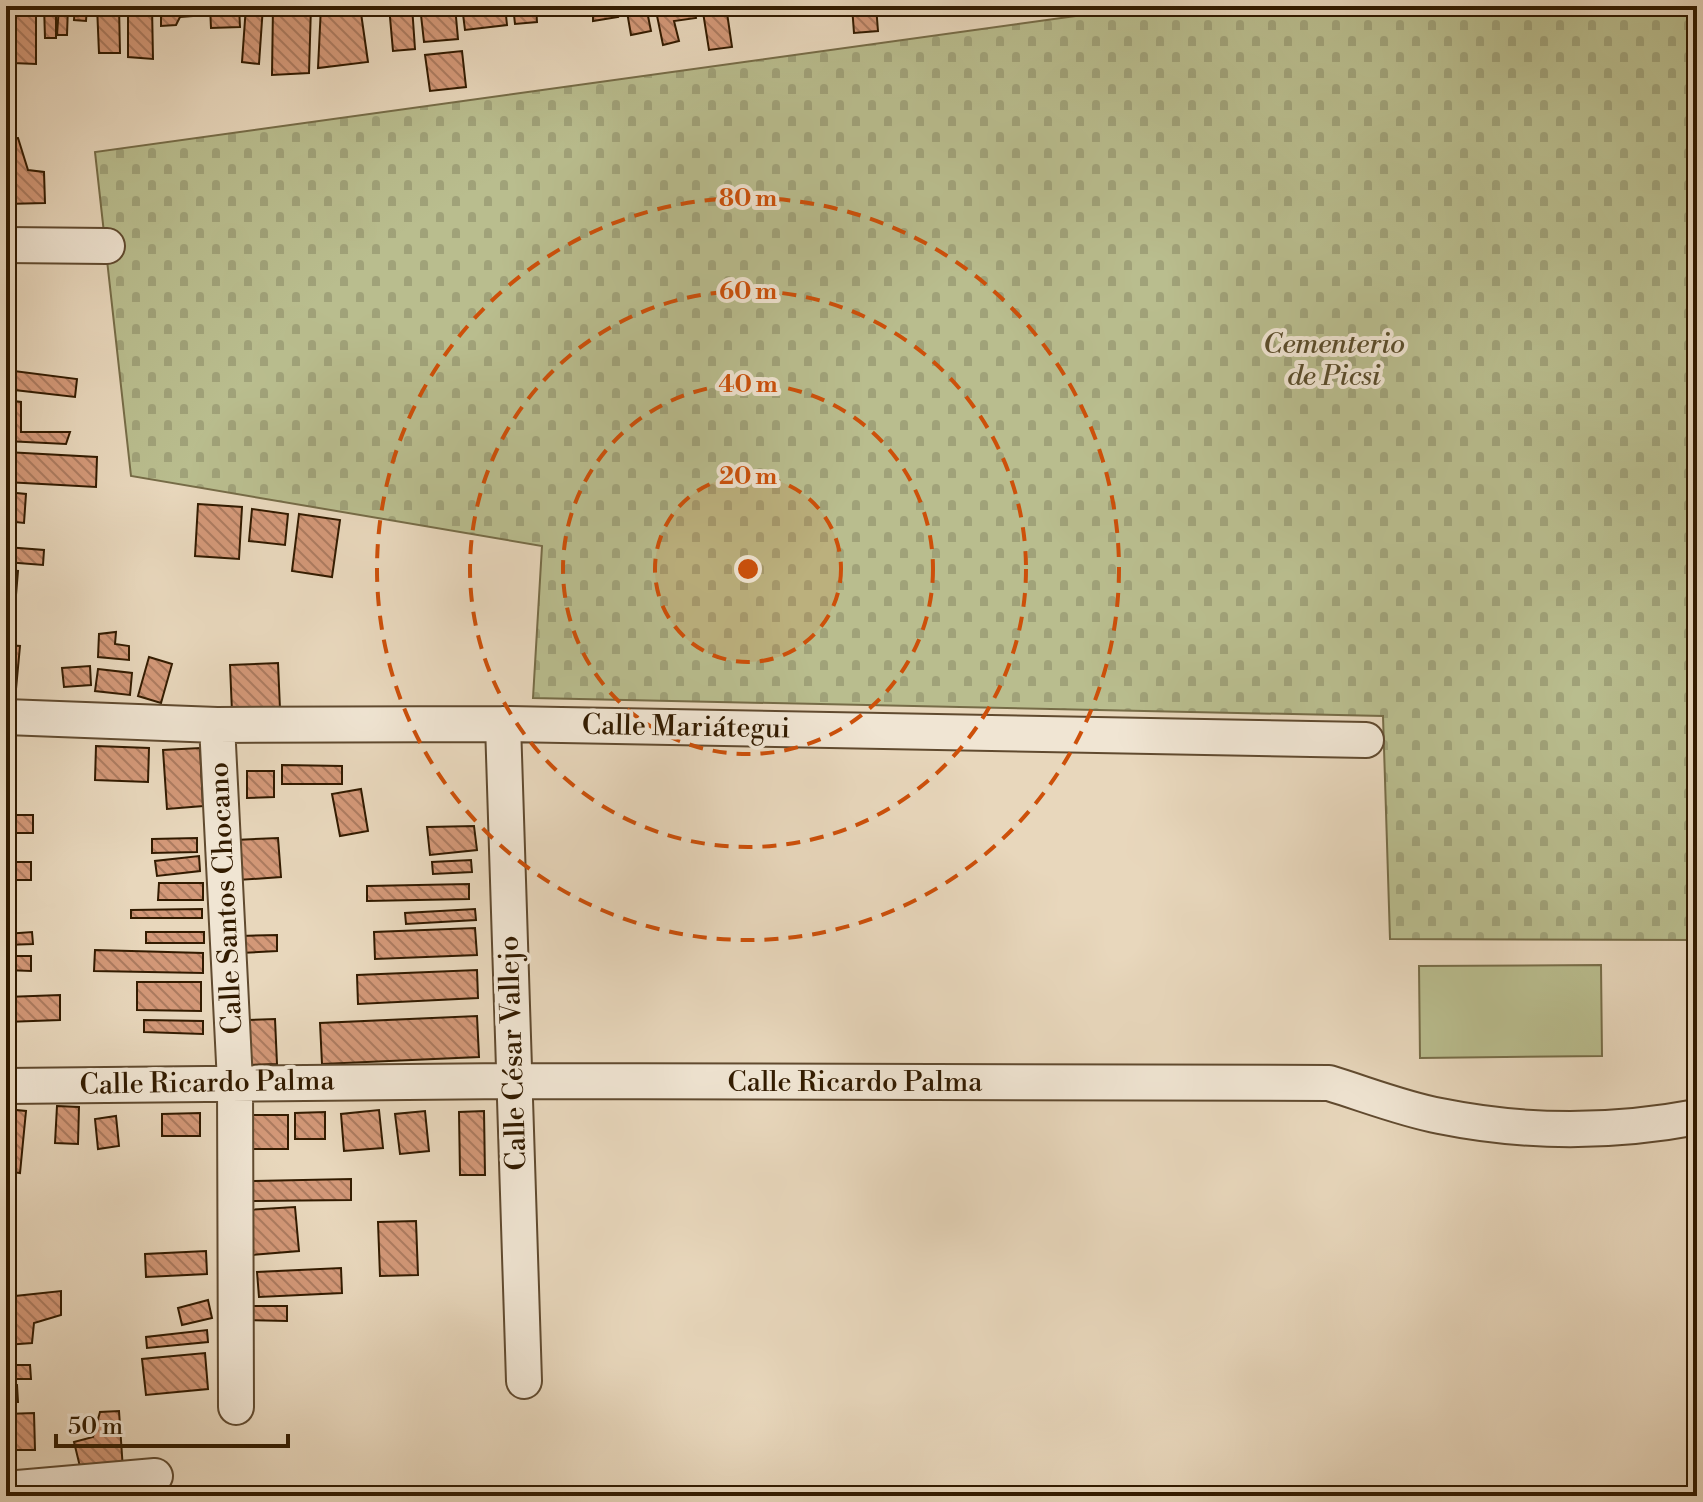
<svg xmlns="http://www.w3.org/2000/svg" width="1703" height="1502" viewBox="0 0 1703 1502" font-family="'Libre Bodoni',serif">
  <style>
    .cemetery { fill: url(#cemetery-stones); stroke: #766c47; stroke-width: 2 }
    .pitch { fill: #b9bd8e; stroke: #766c47; stroke-width: 2 }
    .building { fill: url(#building-back-hatch); stroke: #321b00; stroke-width: 2 }
    .lines { fill: none; stroke-linecap: round; stroke-linejoin: round }
    .minor-casing { stroke: #604a2f; stroke-width: 38 }
    .minor { stroke: #f0e5d3; stroke-width: 34 }
    .ring { fill: none; stroke: #cd500a; stroke-width: 4; stroke-dasharray: 14 10 }
    .labels { text-anchor: middle; dominant-baseline: central; stroke-width: 8; stroke-linejoin: round; paint-order: stroke }
    .park-label { font-size: 28px; font-style: italic; fill: #5a4c2b; stroke: #f0e5d3 }
    .street-label { font-size: 28px; fill: #321b00; stroke: #f0e5d3 }
    .centre { fill: #cd500a; stroke: #f0e5d3; stroke-width: 4 }
    .ring-label { font-size: 24px; text-anchor: middle; font-weight: bold; fill: #cd500a; stroke: #f0e5d3; stroke-width: 8; stroke-linejoin: round; paint-order: stroke }
  </style>
  <defs>
    <pattern id="cemetery-stones" width="16" height="16" patternUnits="userSpaceOnUse" patternTransform="scale(2)"><rect width="16" height="16" fill="#b9bd8e"/><path d="M2 7V4a2 2 0 0 1 4 0v3zM10 15v-3a2 2 0 0 1 4 0v3z" fill="#a0a279"/></pattern>
    <pattern id="building-back-hatch" width="6" height="6" patternUnits="userSpaceOnUse" patternTransform="scale(2)"><rect width="6" height="6" fill="#d39878"/><path d="M-1 5l2 2M0 0l6 6M5-1l2 2" fill="none" stroke="#ac7b60"/></pattern>
  </defs>
  <rect width="100%" height="100%" fill="#e8d7bc"/>
  <filter id="stains"><feTurbulence type="fractalNoise" baseFrequency=".0025" numOctaves="4"/><feColorMatrix values="0 0 0 0 .2 0 0 0 0 .09 0 0 0 0 .02 0 0 0 .5 -.17"/></filter>
  <radialGradient id="worn" r=".72"><stop offset=".6" stop-color="#630" stop-opacity="0"/><stop offset="1" stop-color="#630" stop-opacity=".3"/></radialGradient>
  <path class="cemetery" d="M1148 6H1697V940L1390 939 1383 716 533 698 542 546 131 476 95 152Z"/>
  <path class="pitch" d="M1601 965 1602 1056 1420 1058 1419 966Z"/>
  <path class="building" d="M14 6H36V64L13 63Z
    M44 6H56V38H45Z
    M59 6H68L67 35H57Z
    M75 6H87L86 21 74 20Z
    M97 6H119L120 53H99Z
    M128 6H152L153 59 128 57Z
    M161 6H204L205 15 180 17 176 25 161 26Z
    M210 6H239L240 27 211 28Z
    M246 6H263L259 64 242 62Z
    M273 6H311L309 73 272 75Z
    M321 6H360L368 62 318 68Z
    M389 6H412L415 49 393 51Z
    M420 6H455L458 39 424 42Z
    M462 6H505L507 25 465 30Z
    M513 6H536L537 22 515 24Z
    M545 6H566V8L546 12Z
    M593 6H615L618 17 593 21Z
    M626 6H646L651 31 631 35Z
    M655 6H694L696 18 674 21 679 41 663 45Z
    M702 6H726L732 47 709 50Z
    M852 6H876L878 31 854 33Z
    M462 51 466 87 430 91 425 55Z
    M18 138 28 170 44 172 45 203 6 204V139Z
    M6 295H13L12 322H6Z
    M6 341H13L11 363 6 362Z
    M6 370 77 379 75 397 6 389Z
    M6 400 21 402V432H70L66 444 6 441Z
    M6 452 97 457 96 487 6 482Z
    M6 492 26 494 24 523 6 521Z
    M198 504 242 507 239 559 195 556Z
    M252 509 288 514 285 545 249 541Z
    M299 514 340 520 332 577 292 571Z
    M6 547 44 550 43 565 6 562Z
    M6 570 18 571 16 595 6 593Z
    M116 632 115 644 129 646V660L98 657 99 634Z
    M6 645 20 646 16 689 6 688Z
    M149 657 172 664 161 703 138 696Z
    M278 663 280 709 232 712 230 665Z
    M90 666 91 685 64 687 62 668Z
    M98 669 132 673 130 695 95 691Z
    M6 737 14 738 12 755H6Z
    M96 746 149 748 148 782 95 780Z
    M200 748 203 806 167 809 163 750Z
    M282 765 342 766V784H282Z
    M247 771H274V797L247 798Z
    M361 789 368 831 340 836 332 794Z
    M6 815H33V833H6Z
    M474 826 477 850 430 855 427 827Z
    M197 838V852L152 853V839Z
    M278 838 281 877 238 880 235 840Z
    M199 856 200 871 157 876 155 861Z
    M471 860 472 872 433 874 432 862Z
    M6 862H31V880H6Z
    M159 883H203V900H158Z
    M469 884V899L367 901V886Z
    M202 909V918H131V910Z
    M475 909 476 920 406 924 405 913Z
    M475 928 477 955 375 959 374 932Z
    M32 932 33 944 6 945V934Z
    M146 932H204V943H146Z
    M277 935V951L240 953V936Z
    M95 950 203 953V973L94 971Z
    M6 956H31V971L6 970Z
    M477 970 478 998 358 1004 357 975Z
    M137 982H201V1011L137 1010Z
    M60 995V1020L6 1022V997Z
    M477 1016 479 1057 322 1064 320 1023Z
    M275 1019 277 1064 248 1065 246 1020Z
    M144 1020 203 1021V1034L144 1032Z
    M57 1106 79 1107 78 1144 55 1143Z
    M6 1109 26 1111 20 1173 6 1171Z
    M379 1110 383 1148 344 1151 341 1114Z
    M425 1111 429 1151 400 1154 395 1114Z
    M484 1111 485 1175H460L459 1112Z
    M325 1112V1139H295V1113Z
    M200 1113V1136H162V1114Z
    M243 1115H288V1149H243Z
    M116 1116 119 1146 98 1149 95 1119Z
    M351 1179V1200L250 1201V1181Z
    M295 1207 299 1251 252 1255 248 1210Z
    M416 1221 418 1275 380 1276 378 1222Z
    M206 1251 207 1274 146 1277 145 1254Z
    M341 1268 342 1293 259 1297 257 1272Z
    M61 1291V1315L34 1323 32 1343 6 1345V1297Z
    M208 1300 212 1318 182 1325 178 1308Z
    M248 1306H287V1321L248 1320Z
    M207 1330 208 1342 147 1348 146 1337Z
    M205 1353 208 1389 146 1395 142 1359Z
    M6 1365H30L31 1379H6Z
    M17 1385 18 1402H6V1386Z
    M119 1411 123 1470 82 1475 74 1442 93 1437 100 1412Z
    M34 1413 35 1450H6V1414Z"/>
  <g class="lines">
    <g class="minor-casing">
      <path id="minor" d="M6 245 107 246
        M6 717 217 725 503 724 1366 740
        M503 724 524 1381
        M217 725 235 1082 236 1407
        M6 1086 514 1081 1329 1083C1365 1094 1403 1109 1440 1116 1524 1133 1613 1133 1697 1117
        M6 1489 155 1476"/>
    </g>
    <use href="#minor" class="minor"/>
  </g>
  <circle cx="748" cy="569" r="93" fill="#cd500a" fill-opacity=".12"/>
  <g class="ring">
    <circle cx="748" cy="569" r="93"/>
    <circle cx="748" cy="569" r="185"/>
    <circle cx="748" cy="569" r="278"/>
    <circle cx="748" cy="569" r="371"/>
  </g>
  <g class="labels">
    <g class="park-label">
      <text x="1334" y="344">Cementerio<tspan x="1334" dy="32">de Picsi</tspan></text>
    </g>
    <g class="street-label">
      <text transform="translate(686 727) rotate(1)">Calle Mariátegui</text>
      <text transform="translate(226 898) rotate(-93)">Calle Santos Chocano</text>
      <text transform="translate(513 1053) rotate(-92)">Calle César Vallejo</text>
      <text x="855" y="1082">Calle Ricardo Palma</text>
      <text transform="translate(207 1083) rotate(-1)">Calle Ricardo Palma</text>
    </g>
  </g>
  <circle cx="748" cy="569" r="12" class="centre"/>
  <g class="ring-label">
    <text x="748" y="206">80 m</text>
    <text x="748" y="299">60 m</text>
    <text x="748" y="392">40 m</text>
    <text x="748" y="484">20 m</text>
  </g>
  <rect width="1703" height="1502" fill="none" stroke="#e8d7bc" stroke-width="32"/>
  <rect x="8" y="8" width="1687" height="1486" fill="none" stroke="#321b00" stroke-width="4"/>
  <rect x="16" y="16" width="1671" height="1470" fill="none" stroke="#321b00" stroke-width="2"/>
  <path d="M56 1434v12h232v-12" fill="none" stroke="#321b00" stroke-width="4"/>
  <text x="68" y="1434" font-size="24" fill="#321b00" stroke="#f0e5d3" stroke-width="6" paint-order="stroke">50 m</text>
  <rect width="100%" height="100%" filter="url(#stains)"/>
  <rect width="100%" height="100%" fill="url(#worn)"/>
</svg>
